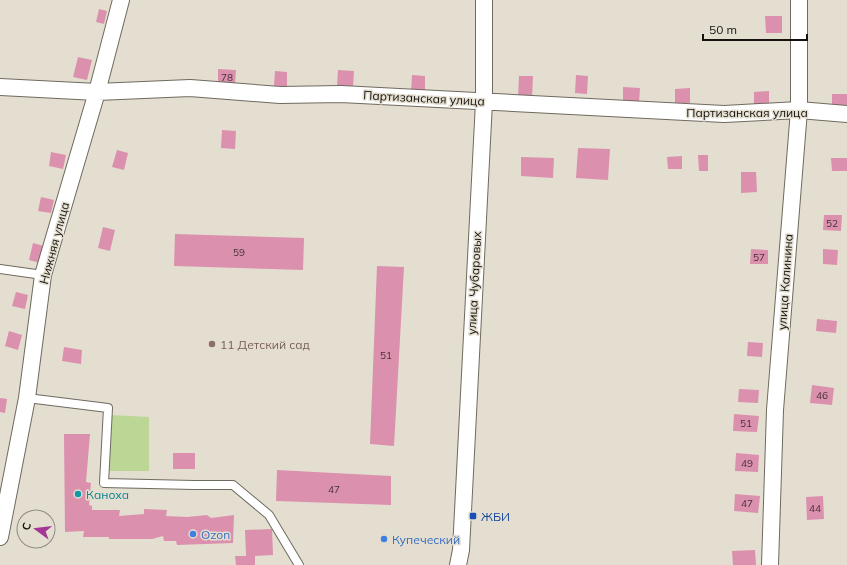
<svg xmlns="http://www.w3.org/2000/svg" width="847" height="565" viewBox="0 0 847 565" font-family="Mulish,sans-serif">
  <style>
    .green { fill: #bcd695 }
    .building { fill: #db90ae }
    .lines { fill: none; stroke-linecap: round; stroke-linejoin: round }
    .lane-casing { stroke: #6f6a5f; stroke-width: 10 }
    .street-casing { stroke: #6f6a5f; stroke-width: 18 }
    .lane { stroke: #fff; stroke-width: 8 }
    .street { stroke: #fff; stroke-width: 16 }
    .education-dot { fill: #8d6e63; stroke: #e4ded1; stroke-width: 1.5 }
    .culture-dot { fill: #0f9aa8; stroke: #e4ded1; stroke-width: 1.5 }
    .transit-dot { fill: #1a4fb4; stroke: #e4ded1; stroke-width: 1.5 }
    .shop-dot { fill: #3f7fe0; stroke: #e4ded1; stroke-width: 1.5 }
    .labels { text-anchor: middle; dominant-baseline: central; stroke-width: 3; stroke-linejoin: round; paint-order: stroke }
    .number-label { font-size: 10px; fill: #463236 }
    .street-label { font-size: 12px; fill: #15120e; stroke: #e4ded1 }
    .education-label { font-size: 12px; fill: #785e54; stroke: #e4ded1; text-anchor: start }
    .culture-label { font-size: 12px; fill: #0d838f; stroke: #e4ded1; text-anchor: start }
    .transit-label { font-size: 12px; fill: #164399; stroke: #e4ded1; text-anchor: start }
    .shop-label { font-size: 12px; fill: #366cbe; stroke: #e4ded1; text-anchor: start }
  </style>
  <rect width="100%" height="100%" fill="#e4ded1"/>
  <path class="green" d="M111 415 149 417V471H109Z"/>
  <path class="building" d="M99 9 107 11 104 24 96 22Z
    M765 16H782V33H766Z
    M78 57 92 60 87 80 73 77Z
    M218 69 236 70 235 85 218 84Z
    M338 70 354 71 353 87 337 86Z
    M275 71 287 72V87L274 86Z
    M412 75 425 76V93L411 92Z
    M576 75 588 76 587 94 575 93Z
    M519 76H533L532 98 518 97Z
    M623 87 640 88 639 103 623 102Z
    M690 88V103H675V89Z
    M769 91V110H754V92Z
    M832 94H847V107H832Z
    M222 130 236 131 235 149 221 148Z
    M578 148 610 149 608 180 576 178Z
    M117 150 128 153 124 170 112 167Z
    M51 152 66 155 63 169 49 166Z
    M698 155H708V171H699Z
    M682 156V169H668L667 157Z
    M521 157 554 158 553 178 521 176Z
    M831 158H847V171H832Z
    M741 172H756L757 192 741 193Z
    M41 197 54 200 51 213 38 211Z
    M824 215H842L841 231 823 230Z
    M103 227 115 230 110 251 98 248Z
    M175 234 304 238 303 270 174 266Z
    M33 243 44 246 40 263 29 260Z
    M751 249 768 250V264H750Z
    M823 249 838 250 837 265 823 264Z
    M377 266 404 267 394 446 370 444Z
    M16 292 28 295 25 309 12 306Z
    M817 319 837 321 836 333 816 331Z
    M9 331 22 335 18 350 5 346Z
    M748 342 763 343 762 357 747 356Z
    M64 347 82 350 81 364 62 361Z
    M812 385 834 388 832 405 810 403Z
    M739 389 759 390 758 403 738 402Z
    M0 398 7 399 5 413 0 412Z
    M734 414 759 416 757 432 733 431Z
    M64 434H90L86 482 91 483 89 505 92 506V510H120L119 516 144 514V509L167 510 166 516 187 517 207 515 211 518 234 515 233 543 177 545 176 541H164L163 536 152 539H109V537H83L84 531 65 532Z
    M173 453H195V469H173Z
    M736 453 759 455 758 472 735 471Z
    M277 470 391 476V505L276 501Z
    M735 494 760 496 758 513 734 511Z
    M823 496 824 519 807 520 806 497Z
    M272 529 273 555 255 556V565H236L235 556H246L245 530Z
    M755 550 756 565H733L732 551Z"/>
  <g class="lines">
    <g class="lane-casing">
      <path id="lane" d="M0 269 43 275
        M27 398 108 408 104 483 194 485H233L269 515 299 565"/>
    </g>
    <g class="street-casing">
      <path id="street" d="M0 87 97 92 190 88 280 95 341 94 724 114 799 110 847 114
        M0 537 27 398 43 275 97 92 121 0
        M458 565 461 550 484 102V0
        M770 565 775 410 799 110V0"/>
    </g>
    <use href="#lane" class="lane"/>
    <use href="#street" class="street"/>
  </g>
  <circle class="education-dot" cx="212" cy="344" r="4"/>
  <circle class="culture-dot" cx="78" cy="494" r="4"/>
  <rect class="transit-dot" x="469" y="512" width="8" height="8" rx="2"/>
  <g class="shop-dot">
    <circle cx="193" cy="534" r="4"/>
    <circle cx="384" cy="539" r="4"/>
  </g>
  <g class="labels">
    <g class="number-label">
      <text x="227" y="77">78</text>
      <text x="832" y="223">52</text>
      <text x="239" y="252">59</text>
      <text x="759" y="257">57</text>
      <text x="386" y="355">51</text>
      <text x="822" y="395">46</text>
      <text x="746" y="423">51</text>
      <text x="747" y="463">49</text>
      <text x="334" y="489">47</text>
      <text x="747" y="503">47</text>
      <text x="815" y="508">44</text>
    </g>
    <g class="street-label">
      <text transform="translate(424 98) rotate(3)">Партизанская улица</text>
      <text x="747" y="112">Партизанская улица</text>
      <text transform="translate(54 243) rotate(-75)">Нижняя улица</text>
      <text transform="translate(785 282) rotate(-86)">улица Калинина</text>
      <text transform="translate(474 283) rotate(-87)">улица Чубаровых</text>
    </g>
    <g class="education-label">
      <text x="220" y="344">11 Детский сад</text>
    </g>
    <g class="culture-label">
      <text x="86" y="494">Каноха</text>
    </g>
    <g class="transit-label">
      <text x="481" y="516">ЖБИ</text>
    </g>
    <g class="shop-label">
      <text x="201" y="534">Ozon</text>
      <text x="392" y="539">Купеческий</text>
    </g>
  </g>
  <g transform="translate(36 529) rotate(285)"><circle r="19" fill="#e4ded1" stroke="#918c83"/>
  <path d="M0-3L7 15L0 10L-7 15Z" fill="#a43796"/>
  <text y="-6" font-size="11" font-weight="bold" text-anchor="middle" fill="#15120e">С</text>
  </g>
  <path d="M703 34v6h104v-6" fill="none" stroke="#15120e" stroke-width="2"/>
  <text x="709" y="34" font-size="12" fill="#15120e" stroke="#e4ded1" stroke-width="3" paint-order="stroke">50 m</text>
</svg>
